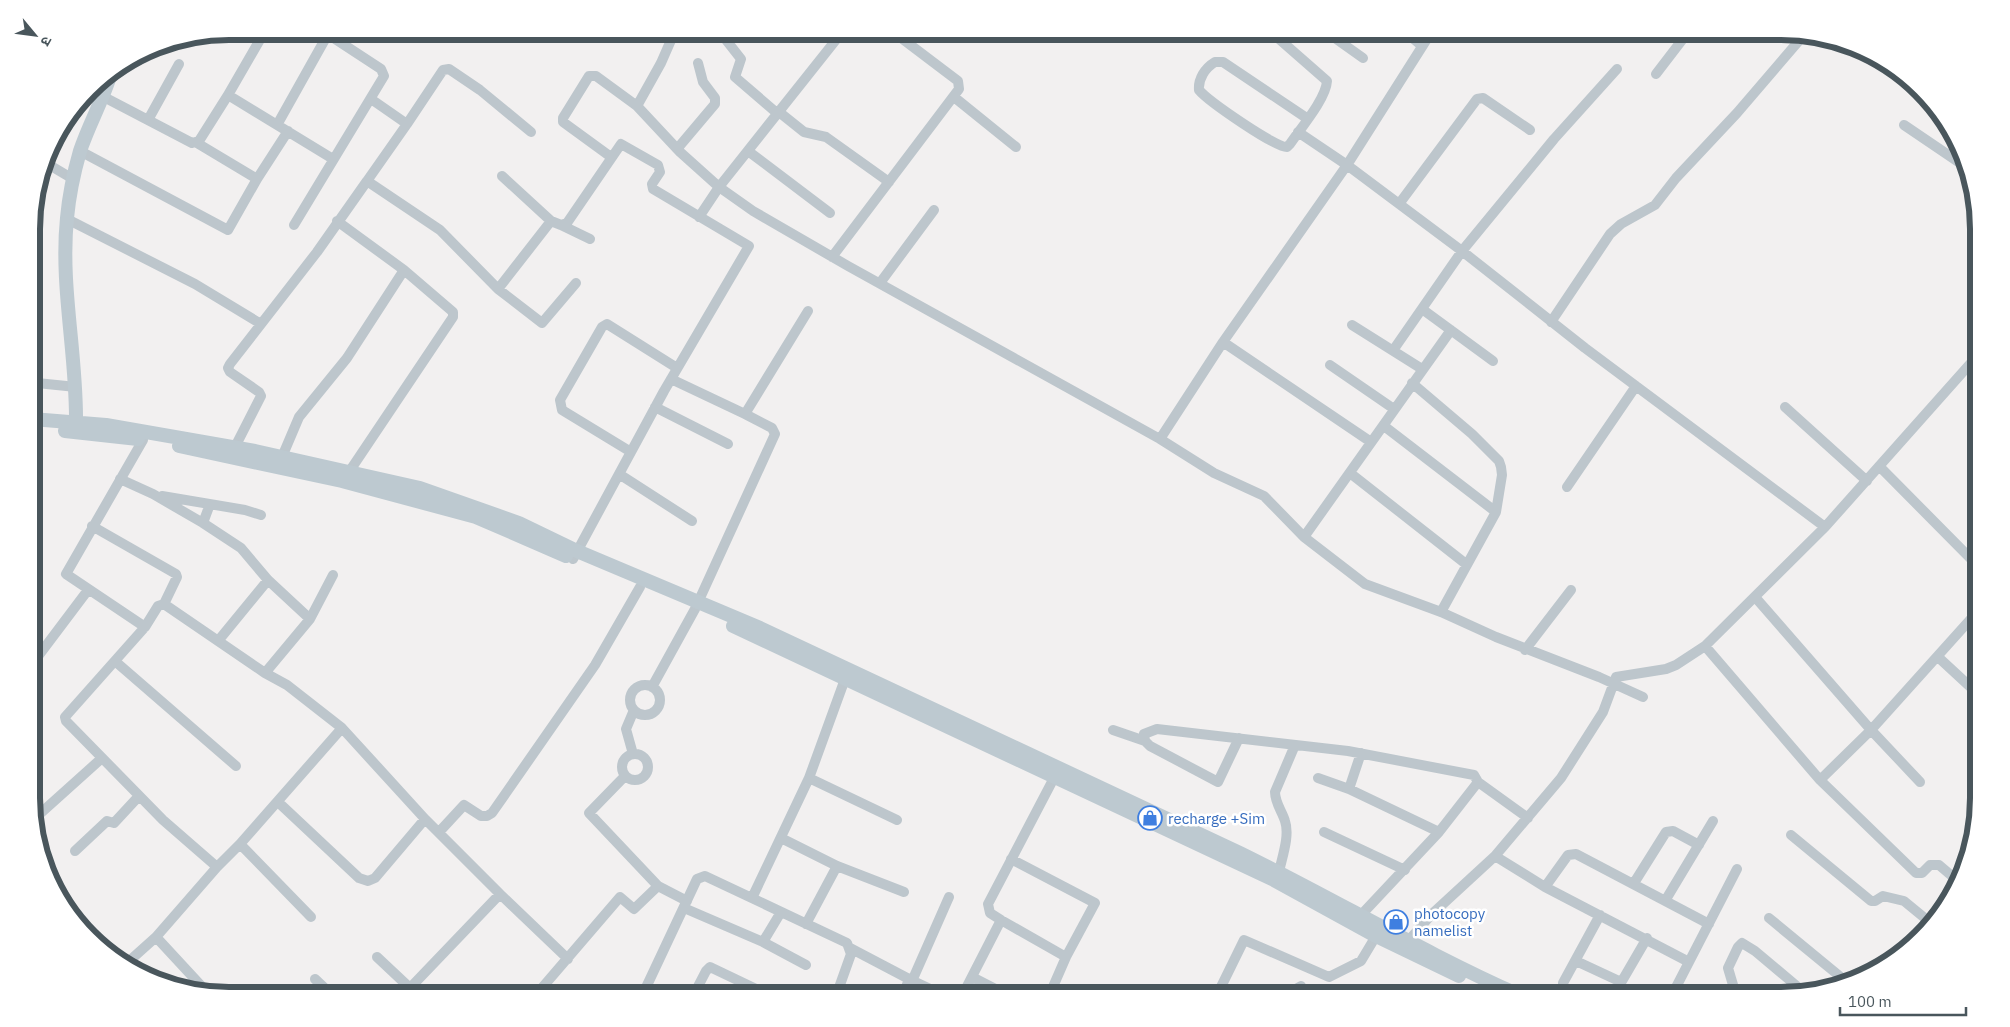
<svg xmlns="http://www.w3.org/2000/svg" width="2010" height="1027" viewBox="0 0 2010 1027" font-family="'IBM Plex Sans','Noto Sans Devanagari',sans-serif">
  <style>
    .lines { fill: none; stroke-linecap: round; stroke-linejoin: round }
    .street { stroke: #bdc6cc; stroke-width: 10 }
    .secondary { stroke: #bdc9d0; stroke-width: 14 }
    .labels { text-anchor: middle; dominant-baseline: central; stroke-width: 5; stroke-linejoin: round; paint-order: stroke }
    .shop-label { font-size: 15px; fill: #366cbe; stroke: #fff; text-anchor: start }
    .rim { fill: none; stroke: #49565c; stroke-width: 6 }
  </style>
  <rect width="100%" height="100%" fill="#f2f0f0"/>
  <g class="lines">
    <path class="street" d="M265 31 228 95 333 159
      M719 31 741 59 735 77 778 114
      M1270 31 1327 81C1326 99 1300 129 1290 144L1287 147C1276 148 1208 101 1199 90 1198 79 1205 68 1215 62H1223L1308 119
      M1325 31 1363 58
      M1404 31 1422 46
      M1432 31 1347 165 1462 251 1585 348 1825 527
      M1656 74 1689 31
      M102 96 192 143 199 141 228 95
      M954 97 1016 147
      M371 99 407 124 367 181 440 230 498 289 551 221 561 225 567 223 621 144 658 165 660 172 652 184 653 189 749 246 664 391 573 559
      M637 106 661 63 675 31
      M779 112 804 132 826 137 889 182
      M148 120 179 64
      M407 124 443 70 449 69 480 90 531 132
      M277 125 328 34
      M1904 125 1963 165
      M677 149 715 104V98L703 82 698 63
      M80 151 228 230 257 179 197 143
      M748 151 830 213
      M611 157 563 122V118L589 76H596L637 106 680 152 719 187 843 31
      M46 163 73 179
      M502 176 551 221
      M257 179 288 131
      M1399 204 1477 99 1483 98 1530 130
      M699 217 719 187 753 211 848 266 1160 439 1223 342 1347 165 1298 132
      M67 219 195 284 261 324
      M337 221 404 270 453 312V317L349 472
      M294 225 384 76 381 69 323 31
      M561 225 590 239
      M832 257 959 89 958 81 892 31
      M880 283 934 210
      M498 289 542 323 576 283
      M1422 309 1493 361
      M1551 322 1610 234 1621 224 1655 205 1676 178 1737 113 1803 36
      M1352 325 1422 369
      M1223 342 1371 442
      M32 343 34 352 35 380 37 383 76 387
      M1394 349 1462 251 1554 139 1617 69
      M1330 365 1394 409
      M671 379 745 414 808 311
      M1412 383 1472 434 1499 461 1501 467 1502 475 1496 512 1441 612
      M655 407 728 444
      M1785 407 1867 481
      M1384 426 1496 512
      M1160 439 1214 473 1264 496 1304 537 1365 584 1441 612 1496 637 1599 677 1643 697
      M143 440 66 574 145 627 65 717 66 721 163 820 217 867 240 844 342 728 287 685 265 673 164 604 158 606 145 627
      M235 447 261 396 259 392 230 372 228 368 230 364 317 252 367 181
      M631 452 562 410 560 400 602 327 607 324 677 368
      M282 457 299 417 347 358 404 270
      M1880 467 1978 566
      M1350 473 1466 564
      M619 474 692 521
      M120 479 153 494 203 523 210 504
      M1567 487 1636 386
      M162 496 245 510 261 515
      M203 523 241 548 268 580 310 619
      M92 526 176 574 177 577 164 604
      M1304 537 1451 330
      M1755 597 1871 730 1920 782
      M218 641 268 580
      M1705 646 1820 780 1916 873H1922L1930 865H1939L1959 882
      M1525 650 1571 590
      M1938 657 1978 694
      M116 662 236 766
      M33 663 88 590
      M265 673 310 619 333 575
      M630 700a15 15 0 1 1 30 0a15 15 0 1 1-30 0Z
      M652 687 695 609 775 434 772 428 745 414
      M1113 730 1145 741
      M1239 738 1218 782 1150 746 1145 741 1144 734 1157 729 1348 751 1474 775 1478 782 1439 832 1362 914
      M622 767a13 13 0 1 1 26 0a13 13 0 1 1-26 0Z
      M633 754 626 729 634 710
      M625 776 589 813 658 886 687 901
      M809 778 897 820
      M1318 778 1349 789 1439 832
      M1820 780 1871 730 1978 611
      M1478 782 1528 818
      M1349 789 1361 753
      M278 802 359 878 368 881 375 878 425 819 342 728
      M33 820 102 758
      M440 831 464 805 481 816H487L492 813 595 665 640 587
      M1324 832 1405 870
      M1791 835 1871 901H1875L1883 896 1904 901 1932 924
      M781 838 837 866 904 892
      M240 844 311 917
      M75 851 107 821 114 823 139 796
      M1495 856 1545 887 1689 962 1672 995
      M1011 859 1095 903 1066 957 1049 996
      M1279 872C1282 857 1290 836 1285 821 1282 811 1275 803 1275 792L1295 745
      M1634 883 1666 832 1673 831 1699 845
      M1545 887 1568 855 1576 854 1709 924
      M500 894 568 959
      M752 898 809 778 845 679
      M1665 901 1713 821
      M684 908 763 942 806 965
      M1769 918 1848 983
      M1001 920 1066 957
      M806 924 837 866
      M156 937 205 990
      M1409 940 1432 914 1495 856 1561 778 1603 712 1616 677 1666 669 1676 665 1705 646 1825 527 1978 355
      M763 942 781 912
      M850 948 909 979
      M377 957 410 988 404 996
      M1576 961 1619 981H1622L1647 938
      M1689 962 1737 869
      M127 963 156 937 217 867
      M972 977 1009 996
      M315 979 333 996
      M912 981 949 897
      M1563 983 1600 915
      M1217 995 1244 940 1329 977 1361 961 1376 936
      M1285 995 1301 986
      M1736 995 1728 968 1738 947 1742 943 1755 951 1805 993
      M419 996 410 988 500 894 425 819
      M535 996 620 897 634 909 658 886
      M642 996 697 879 705 876 847 943 851 954 836 996
      M693 996 706 971 710 967 771 996
      M903 996 909 979 945 996
      M962 996 1001 920 990 913 988 904 1055 776"/>
    <path class="secondary" d="M32 419 106 425 255 451 420 488 519 523 577 551 760 628 1240 853C1334 899 1424 953 1519 995
      M76 423C77 355 60 286 67 218 69 196 74 172 80 151 89 124 103 100 111 73
      M65 431 138 439
      M179 446 342 481 476 517 566 556
      M733 626 1274 880 1376 936 1459 976"/>
  </g>
  <defs>
    <g id="shop-ring" transform="scale(1.25)"><circle r="9.5" fill="#fff" stroke="#3f7fe0" stroke-width="1.5"/><path d="M-5-2.5h2.3a2.7 3.5 0 0 1 5.4 0H5L5.5 6h-11ZM-1.5-2.5h3a1.5 2.3 0 0 0-3 0Z" fill="#3f7fe0"/></g>
  </defs>
  <g fill-rule="evenodd">
    <use href="#shop-ring" x="1150" y="818"/>
    <use href="#shop-ring" x="1396" y="922"/>
  </g>
  <g class="labels">
    <g class="shop-label">
      <text x="1168" y="818">recharge +Sim</text>
      <text x="1414" y="913">photocopy<tspan x="1414" dy="17">namelist</tspan></text>
    </g>
  </g>
  <path d="M0 0H2010V1027H0ZM229 40H1781A189 189 0 0 1 1970 229V798A189 189 0 0 1 1781 987H229A189 189 0 0 1 40 798V229A189 189 0 0 1 229 40Z" fill="#fff" fill-rule="evenodd"/>
  <path class="rim" d="M229 40H1781A189 189 0 0 1 1970 229V798A189 189 0 0 1 1781 987H229A189 189 0 0 1 40 798V229A189 189 0 0 1 229 40Z"/>
  <g transform="translate(35 35) rotate(119)" stroke="#ffffff" stroke-width="4" paint-order="stroke">
  <path d="M0-4L9 19L0 12L-9 19Z" fill="#49565c"/>
  <text y="-8" font-size="14" font-weight="bold" text-anchor="middle" fill="#49565c">उ</text>
  </g>
  <path d="M1840 1007v8h126v-8" fill="none" stroke="#49565c" stroke-width="2.5"/>
  <text x="1848" y="1007" font-size="15" fill="#49565c" stroke="#ffffff" stroke-width="4" paint-order="stroke">100 m</text>
</svg>
